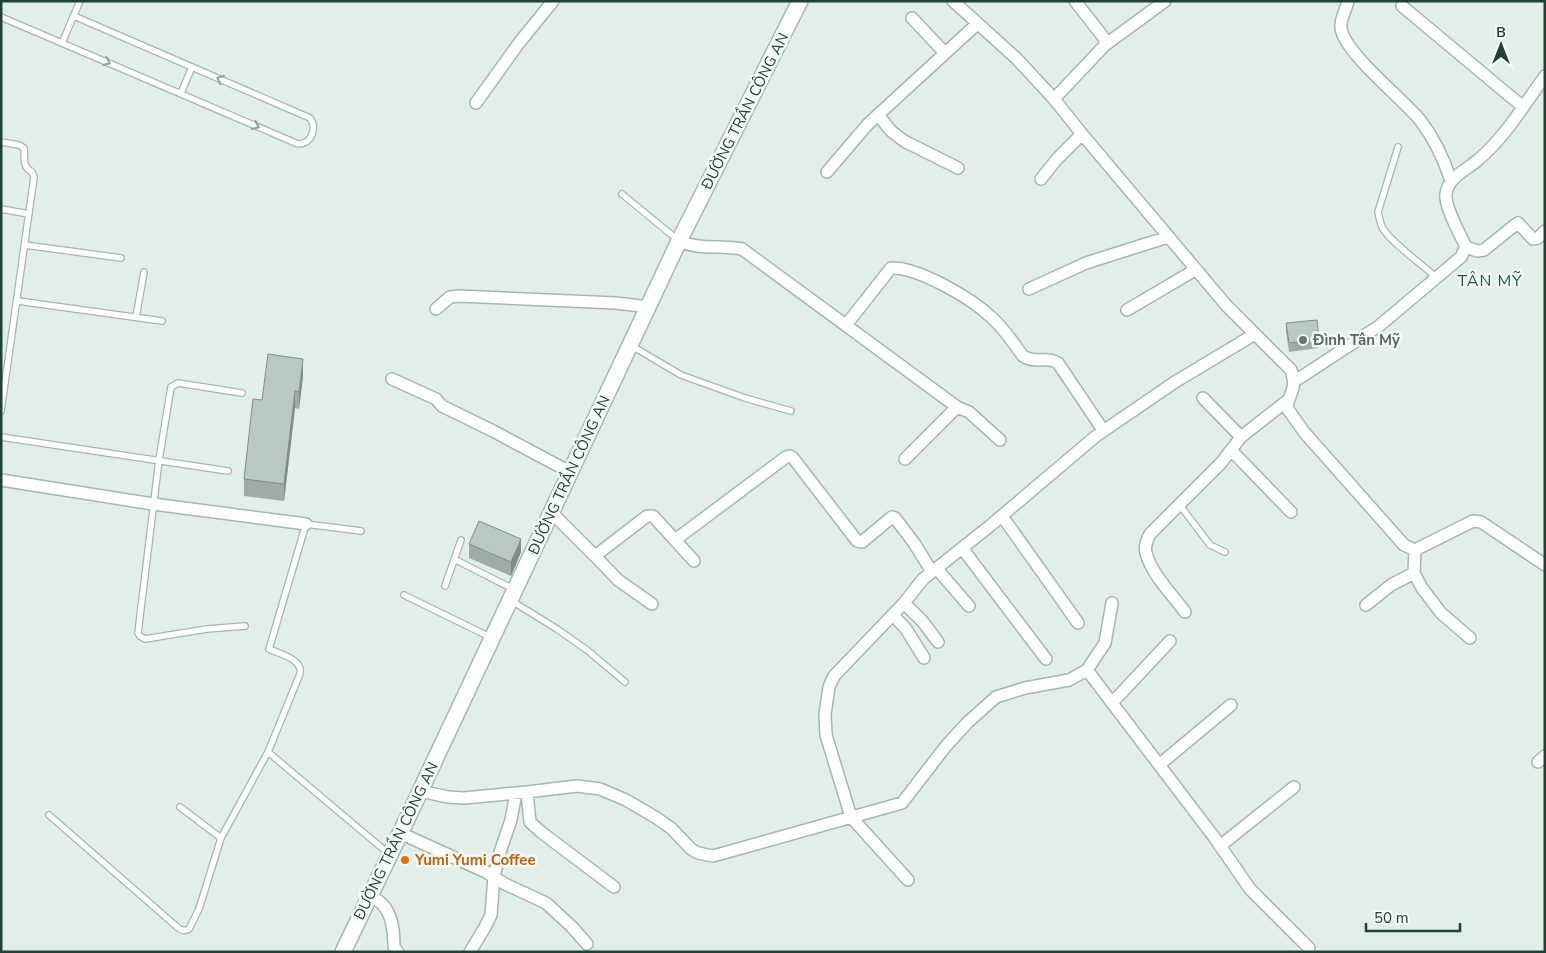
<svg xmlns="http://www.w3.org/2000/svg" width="1546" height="953" viewBox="0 0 1546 953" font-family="'Nunito Sans',sans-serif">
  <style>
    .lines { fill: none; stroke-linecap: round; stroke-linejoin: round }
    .lane-casing { stroke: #a4b7af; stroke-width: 8 }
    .street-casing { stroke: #a4b7af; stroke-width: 14 }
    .secondary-casing { stroke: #9fbbaf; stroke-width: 18 }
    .lane { stroke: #fff; stroke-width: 5.5 }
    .street { stroke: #fff; stroke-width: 11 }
    .secondary { stroke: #fff; stroke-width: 15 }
    .wall { fill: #9dada5 }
    .shaded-wall { fill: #808d86 }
    .building { fill: #b7c9c0; stroke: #808d86 }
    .oneway { stroke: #8fa09a }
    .worship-dot { fill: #6b7280; stroke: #f3faf6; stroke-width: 2 }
    .food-dot { fill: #e8710a; stroke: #f3faf6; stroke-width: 2 }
    .labels { text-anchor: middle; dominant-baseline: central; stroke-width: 5; stroke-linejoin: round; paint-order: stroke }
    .street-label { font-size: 15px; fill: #1f4136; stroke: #f3faf6 }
    .worship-label { font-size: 15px; font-weight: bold; fill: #5b616d; stroke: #f3faf6; text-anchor: start }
    .food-label { font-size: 15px; font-weight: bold; fill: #c56008; stroke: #f3faf6; text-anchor: start }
    .neighbourhood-label { font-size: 16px; letter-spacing: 1px; fill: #195642; stroke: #f3faf6 }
  </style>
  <rect width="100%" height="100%" fill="#e2eee8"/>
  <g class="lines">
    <g class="lane-casing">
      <path id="lane" d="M1 17 298 144C312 144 317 128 310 118L74 16
        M62 43 80 1
        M181 93 192 67
        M1 142 19 145 24 148C25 158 22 167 32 172L34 177 1 411
        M1398 147 1378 212C1379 217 1380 222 1382 227 1388 240 1425 267 1437 278
        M622 194 678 240
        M1 209 29 214
        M25 245 121 258
        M18 301 162 321
        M136 317 144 272
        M632 346 681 375 745 398 791 411
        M242 393 178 383 171 387 159 460 138 633 140 636 145 639 207 629 245 626
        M1 437 228 471
        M1179 504 1210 545 1225 552
        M454 559 515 590
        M445 586 461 540
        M404 595 492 638
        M512 601 557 629 587 650 625 682
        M268 752 389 854
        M180 807 221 838
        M49 815 176 926C180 930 184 932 189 929L199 909 221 838 268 752 300 674C303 659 280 654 269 649L306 524 361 531"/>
    </g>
    <g class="street-casing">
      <path id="street" d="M953 1 1017 59 1054 99 1082 134 1226 305 1291 370C1298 392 1289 390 1287 408L1304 432 1404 545 1415 550 1473 521 1481 522 1545 565
        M1348 1C1346 9 1340 20 1341 27 1342 51 1403 99 1420 120 1434 138 1444 159 1451 181
        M1402 6 1523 107
        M912 18 945 53
        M1105 45 1165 1
        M1054 99 1105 45 1104 38 1075 1
        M476 103 519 43 553 1
        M878 115 891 131 904 141 958 168
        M827 172 868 124 977 24
        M1041 179 1057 159 1082 134
        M679 241C699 250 721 245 742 249L957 407 969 412 1000 440
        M1466 247 1477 251 1484 250 1515 225 1518 223 1533 239 1538 238 1545 231
        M1029 289 1086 263 1168 237
        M436 309 450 297 459 296 616 303 649 307
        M1127 310 1195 270
        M846 325 891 268C918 267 971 298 991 317 1004 328 1013 343 1023 356 1034 364 1048 356 1058 363L1103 430
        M392 379 436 399 442 406 493 431 570 472
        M1295 381 1379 326 1461 257 1466 247C1461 236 1444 206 1446 194 1448 177 1467 170 1479 159 1506 136 1524 105 1545 76
        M1203 398 1241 437
        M1231 450 1291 512
        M905 459 957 407
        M1 480 153 504 306 524
        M551 512 595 556 647 516H653L694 561
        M1002 516 1078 623
        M675 540 786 457 790 456 793 458 857 541 862 542 892 517 895 518 914 543 932 572 991 525 1096 436 1175 382 1255 334
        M962 548 1046 659
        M595 556 618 580 652 604
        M937 569 969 606
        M1414 573 1422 588 1441 613 1470 638
        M904 603 923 622 938 642
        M1366 605 1391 585 1414 573 1415 550
        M1185 612C1172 594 1152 575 1146 553 1144 546 1147 540 1150 534L1221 463 1241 437 1288 400
        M893 615 906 629 924 658
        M1087 670 1214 837 1250 889 1309 948
        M1112 703 1170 641
        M1538 762 1545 756
        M1159 765 1231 705
        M420 791 448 797 464 798 527 792 577 786 600 789 626 800 655 817 671 828 691 849 698 853 713 856 902 803 946 746 967 723 996 697 1025 688 1069 680 1087 670 1105 643 1112 603
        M527 792 530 822 541 832 614 887
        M400 833 486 872 505 884 546 903 572 927 587 944
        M1220 846 1294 787
        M908 880 851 817 826 735 825 714 829 687 834 676 904 603 923 579 932 572
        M370 895C374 898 380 901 383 905 393 916 394 933 394 947L398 952
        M470 952 485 927 491 915 494 876 501 849 511 820 516 793"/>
    </g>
    <g class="secondary-casing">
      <path id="secondary" d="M343 952 408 817 679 241 800 1"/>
    </g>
    <use href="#lane" class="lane"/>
    <use href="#street" class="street"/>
    <use href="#secondary" class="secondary"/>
  </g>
  <path class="wall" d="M1286 323 1319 339V348L1289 352 1286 332Z
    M303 376 299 409 295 408 284 501 244 496V479Z
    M469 544 521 552 511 576 469 558Z"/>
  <path class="shaded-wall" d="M303 359V376L299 409V392Z
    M295 391V408L284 501V484Z
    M521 539V552L511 576V562Z"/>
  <path class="building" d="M1317 320 1319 339 1289 343 1286 323Z
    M268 354 303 359 299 392 295 391 284 484 244 479 253 399 262 400Z
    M479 521 521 539 511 562 469 544Z"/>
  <defs><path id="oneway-chevron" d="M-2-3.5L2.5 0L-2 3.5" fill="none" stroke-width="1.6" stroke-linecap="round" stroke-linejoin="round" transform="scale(1.25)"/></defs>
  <g class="oneway">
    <use href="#oneway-chevron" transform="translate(107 62) rotate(23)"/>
    <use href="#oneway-chevron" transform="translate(220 79) rotate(-157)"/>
    <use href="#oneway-chevron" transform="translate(256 126) rotate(24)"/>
  </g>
  <circle class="worship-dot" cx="1303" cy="340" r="5"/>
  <circle class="food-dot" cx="405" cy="860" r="5"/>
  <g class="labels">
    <g class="street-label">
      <text transform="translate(745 111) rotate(-63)">ĐƯỜNG TRẦN CÔNG AN</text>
      <text transform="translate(569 475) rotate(-65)">ĐƯỜNG TRẦN CÔNG AN</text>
      <text transform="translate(396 841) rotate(-64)">ĐƯỜNG TRẦN CÔNG AN</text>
    </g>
    <g class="worship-label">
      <text x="1313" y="340">Đình Tân Mỹ</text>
    </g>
    <g class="food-label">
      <text x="415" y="860">Yumi Yumi Coffee</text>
    </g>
    <g class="neighbourhood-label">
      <text x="1490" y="281">TÂN MỸ</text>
    </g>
  </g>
  <rect width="1546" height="953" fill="none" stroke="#1f4136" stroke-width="5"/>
  <g transform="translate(1501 45)" stroke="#f3faf6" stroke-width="4" paint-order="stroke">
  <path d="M0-4L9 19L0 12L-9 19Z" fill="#1f4136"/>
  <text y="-8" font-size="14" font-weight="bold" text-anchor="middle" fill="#1f4136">B</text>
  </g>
  <path d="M1366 923v8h94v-8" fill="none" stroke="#1f4136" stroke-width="2.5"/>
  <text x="1374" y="923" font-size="15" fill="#1f4136" stroke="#f3faf6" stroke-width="4" paint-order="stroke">50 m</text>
</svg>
